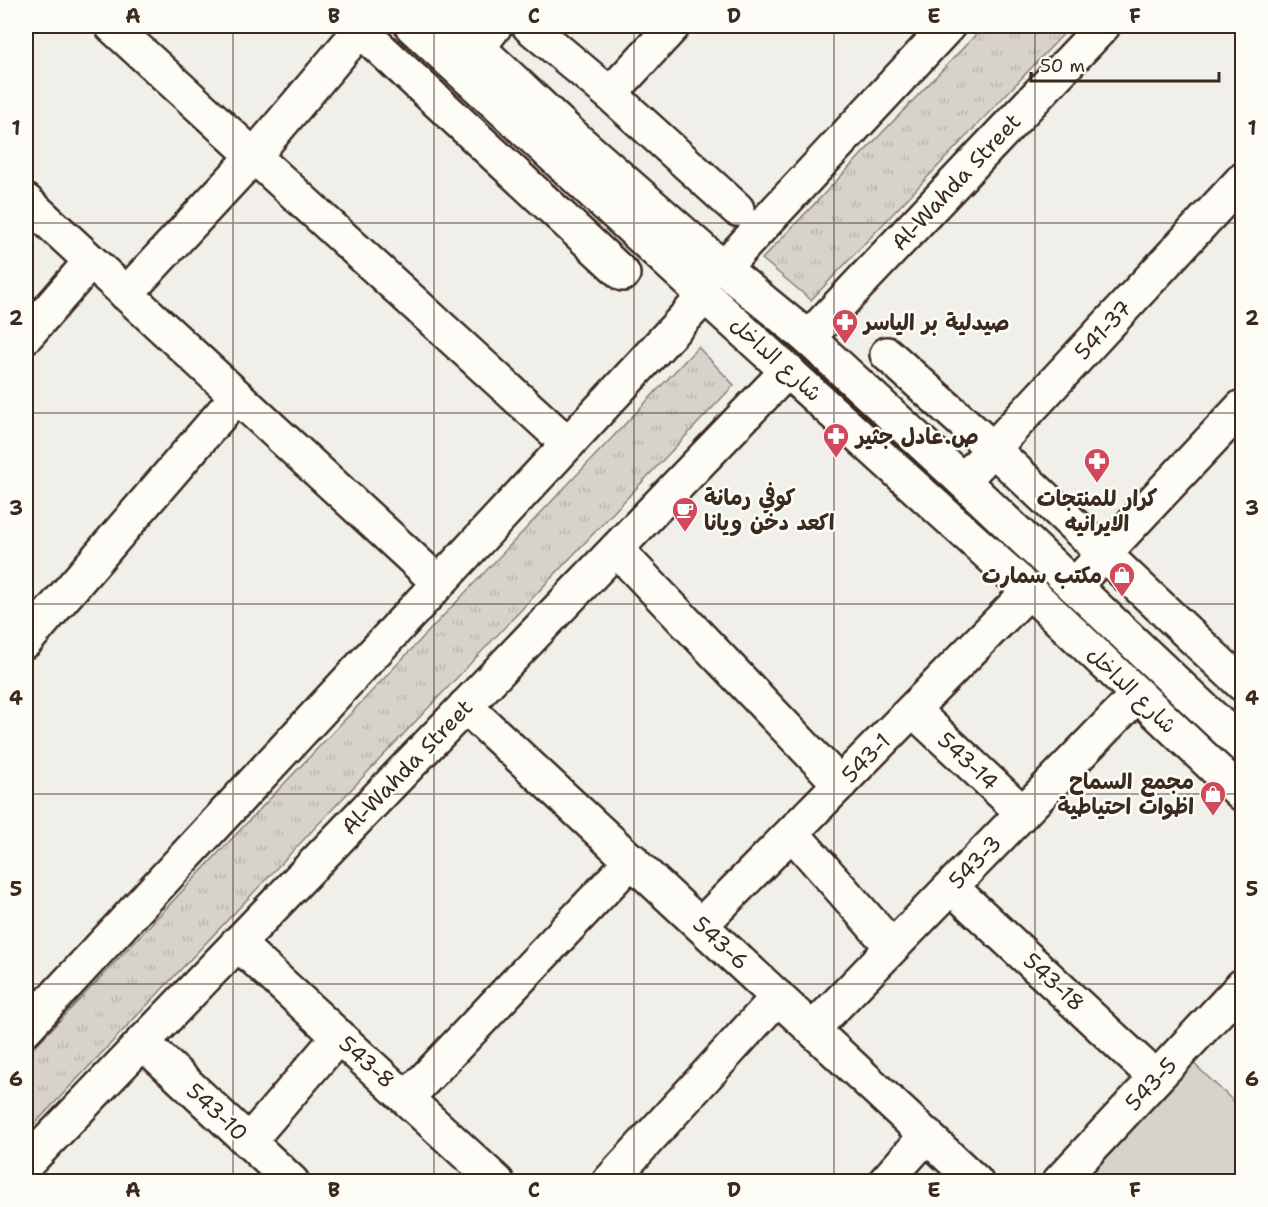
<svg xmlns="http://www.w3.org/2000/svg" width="1268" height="1207" viewBox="0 0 1268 1207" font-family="'Shantell Sans','Playpen Sans Arabic',sans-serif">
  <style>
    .grass { fill: url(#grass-tufts); stroke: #897e75; stroke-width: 1.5 }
    .pitch { fill: #d7d2cc; stroke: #897e75; stroke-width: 1.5 }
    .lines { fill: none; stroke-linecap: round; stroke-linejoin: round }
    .minor-casing { stroke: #3b2a1e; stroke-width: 38 }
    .major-casing { stroke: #3b2a1e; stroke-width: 38 }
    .minor { stroke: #fdfcf7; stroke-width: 33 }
    .major { stroke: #fdfcf7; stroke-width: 33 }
    .grid { fill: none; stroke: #3b2a1e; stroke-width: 1.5; stroke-opacity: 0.55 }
    .labels { text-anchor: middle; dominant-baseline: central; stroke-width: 5; stroke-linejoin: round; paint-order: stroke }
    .street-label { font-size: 22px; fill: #3b2a1e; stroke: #fdfcf7 }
    .poi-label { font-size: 22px; font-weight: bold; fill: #3b2a1e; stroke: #fdfcf7; text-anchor: start }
    .neatline { fill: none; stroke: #3b2a1e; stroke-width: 2 }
    .grid-label { font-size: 20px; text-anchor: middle; font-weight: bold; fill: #3b2a1e }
  </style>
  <defs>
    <pattern id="grass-tufts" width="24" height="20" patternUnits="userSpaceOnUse" patternTransform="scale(1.5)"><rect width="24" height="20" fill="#d7d2cc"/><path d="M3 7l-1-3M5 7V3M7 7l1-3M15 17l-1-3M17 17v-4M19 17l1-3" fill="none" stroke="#b9b4af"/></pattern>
  </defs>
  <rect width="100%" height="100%" fill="#f1efea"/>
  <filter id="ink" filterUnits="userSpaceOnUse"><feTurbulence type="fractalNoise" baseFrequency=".0167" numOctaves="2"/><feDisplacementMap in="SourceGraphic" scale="12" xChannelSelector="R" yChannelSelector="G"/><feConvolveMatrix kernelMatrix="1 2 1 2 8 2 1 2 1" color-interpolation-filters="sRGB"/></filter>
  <g filter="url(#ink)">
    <path class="grass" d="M984 26H1071L811 300 762 259Z
      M698 347 734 385 26 1133V1056Z"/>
    <path class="pitch" d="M1191 1061 1242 1109V1181L1081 1182Z"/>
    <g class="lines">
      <g class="minor-casing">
        <path id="minor" d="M112 26 568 444
          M356 26 623 274
          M529 26 610 94 737 209
          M478 48 495 26
          M610 94 673 26
          M26 201 439 583
          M723 268 948 26
          M126 294 253 157 361 29
          M26 336 91 261
          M808 338 1103 26
          M887 354 993 449 1242 684
          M963 481 1242 180
          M616 549 840 784
          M1074 586 1242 407
          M26 641 237 396
          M465 706 976 1182
          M913 710 1023 813
          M792 833 892 947
          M951 887 1156 1078
          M701 925 1029 591
          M237 943 497 1182
          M26 1028 705 296
          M813 1029 1137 695
          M142 1042 292 1182
          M407 1098 632 860
          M249 1141 339 1036
          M26 1164 788 370
          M609 1182 778 997
          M885 1182 927 1135
          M1059 1182 1242 986"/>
      </g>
      <g class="major-casing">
        <path id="major" d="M412 26 705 296 1029 591 1242 794
          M455 26 575 138 723 268 808 338 963 481 1242 745"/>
      </g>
      <use href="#minor" class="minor"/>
      <use href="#major" class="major"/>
    </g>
  </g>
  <path class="grid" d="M233 26V1182M434 26V1182M634 26V1182M834 26V1182M1035 26V1182M26 223H1242M26 413H1242M26 604H1242M26 794H1242M26 984H1242"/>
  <defs>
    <g id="pharmacy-pin" transform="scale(1.35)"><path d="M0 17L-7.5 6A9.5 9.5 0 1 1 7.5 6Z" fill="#d1495b" stroke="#fdfcf7"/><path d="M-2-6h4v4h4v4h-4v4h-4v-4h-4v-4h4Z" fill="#fff"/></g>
    <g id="cafe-pin" transform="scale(1.35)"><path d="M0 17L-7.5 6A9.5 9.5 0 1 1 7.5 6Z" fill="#d1495b" stroke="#fdfcf7"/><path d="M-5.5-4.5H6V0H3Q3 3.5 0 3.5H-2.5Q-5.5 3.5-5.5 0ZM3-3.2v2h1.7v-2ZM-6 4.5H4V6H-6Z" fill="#fff"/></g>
    <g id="shop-pin" transform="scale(1.35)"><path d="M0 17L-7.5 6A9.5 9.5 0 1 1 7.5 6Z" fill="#d1495b" stroke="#fdfcf7"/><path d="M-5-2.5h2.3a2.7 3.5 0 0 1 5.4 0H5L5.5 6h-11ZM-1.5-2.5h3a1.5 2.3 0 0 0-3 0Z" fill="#fff"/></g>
  </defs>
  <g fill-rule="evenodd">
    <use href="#pharmacy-pin" x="845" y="322"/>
    <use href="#pharmacy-pin" x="836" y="436"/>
    <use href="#pharmacy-pin" x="1097" y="461"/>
    <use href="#cafe-pin" x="685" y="510"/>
    <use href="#shop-pin" x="1122" y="575"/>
    <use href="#shop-pin" x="1213" y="794"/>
  </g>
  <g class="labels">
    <g class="street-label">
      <text transform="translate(956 182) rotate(-47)">Al-Wahda Street</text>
      <text transform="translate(1103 330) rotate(-47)">541-37</text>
      <text transform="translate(776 359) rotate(42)">شارع الداخل</text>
      <text transform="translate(1132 690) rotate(44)">شارع الداخل</text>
      <text transform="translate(866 758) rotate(-46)">543-1</text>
      <text transform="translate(968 761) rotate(43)">543-14</text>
      <text transform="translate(407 767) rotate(-46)">Al-Wahda Street</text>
      <text transform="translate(975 862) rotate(-46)">543-3</text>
      <text transform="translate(721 943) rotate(43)">543-6</text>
      <text transform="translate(1054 982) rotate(43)">543-18</text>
      <text transform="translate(367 1062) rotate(42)">543-8</text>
      <text transform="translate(1151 1084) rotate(-47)">543-5</text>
      <text transform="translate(217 1112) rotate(43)">543-10</text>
    </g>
    <g class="poi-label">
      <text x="864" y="322">صيدلية بر الياسر</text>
      <text x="856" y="436">ص.عادل جثير</text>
      <text x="704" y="497">كوفي رمانة<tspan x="704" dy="25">اكعد دخن ويانا</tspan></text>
      <text x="1097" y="498" text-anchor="middle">كرار للمنتجات<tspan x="1097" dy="25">الايرانيه</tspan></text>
      <text x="1102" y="575" text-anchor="end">مكتب سمارت</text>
      <text x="1194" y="781" text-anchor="end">مجمع السماح<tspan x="1194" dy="25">اظوات احتياطية</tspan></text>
    </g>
  </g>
  <rect width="1268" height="1207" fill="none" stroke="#fdfcf7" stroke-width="66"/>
  <path d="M1031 72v9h188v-9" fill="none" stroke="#3b2a1e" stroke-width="3"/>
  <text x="1040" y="72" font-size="18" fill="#3b2a1e" stroke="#fdfcf7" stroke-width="4.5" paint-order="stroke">50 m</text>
  <rect x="33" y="33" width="1202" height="1141" class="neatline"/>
  <g class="grid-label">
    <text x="133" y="23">A</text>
    <text x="334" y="23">B</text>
    <text x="534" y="23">C</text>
    <text x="734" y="23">D</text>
    <text x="934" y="23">E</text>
    <text x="1135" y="23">F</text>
    <text x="16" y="135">1</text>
    <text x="1252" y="135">1</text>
    <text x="16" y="325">2</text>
    <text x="1252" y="325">2</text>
    <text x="16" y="515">3</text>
    <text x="1252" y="515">3</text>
    <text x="16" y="705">4</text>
    <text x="1252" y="705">4</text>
    <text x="16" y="896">5</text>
    <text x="1252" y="896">5</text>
    <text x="16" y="1086">6</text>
    <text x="1252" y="1086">6</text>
    <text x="133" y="1197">A</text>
    <text x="334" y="1197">B</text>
    <text x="534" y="1197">C</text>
    <text x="734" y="1197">D</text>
    <text x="934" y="1197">E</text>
    <text x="1135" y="1197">F</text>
  </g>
</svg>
